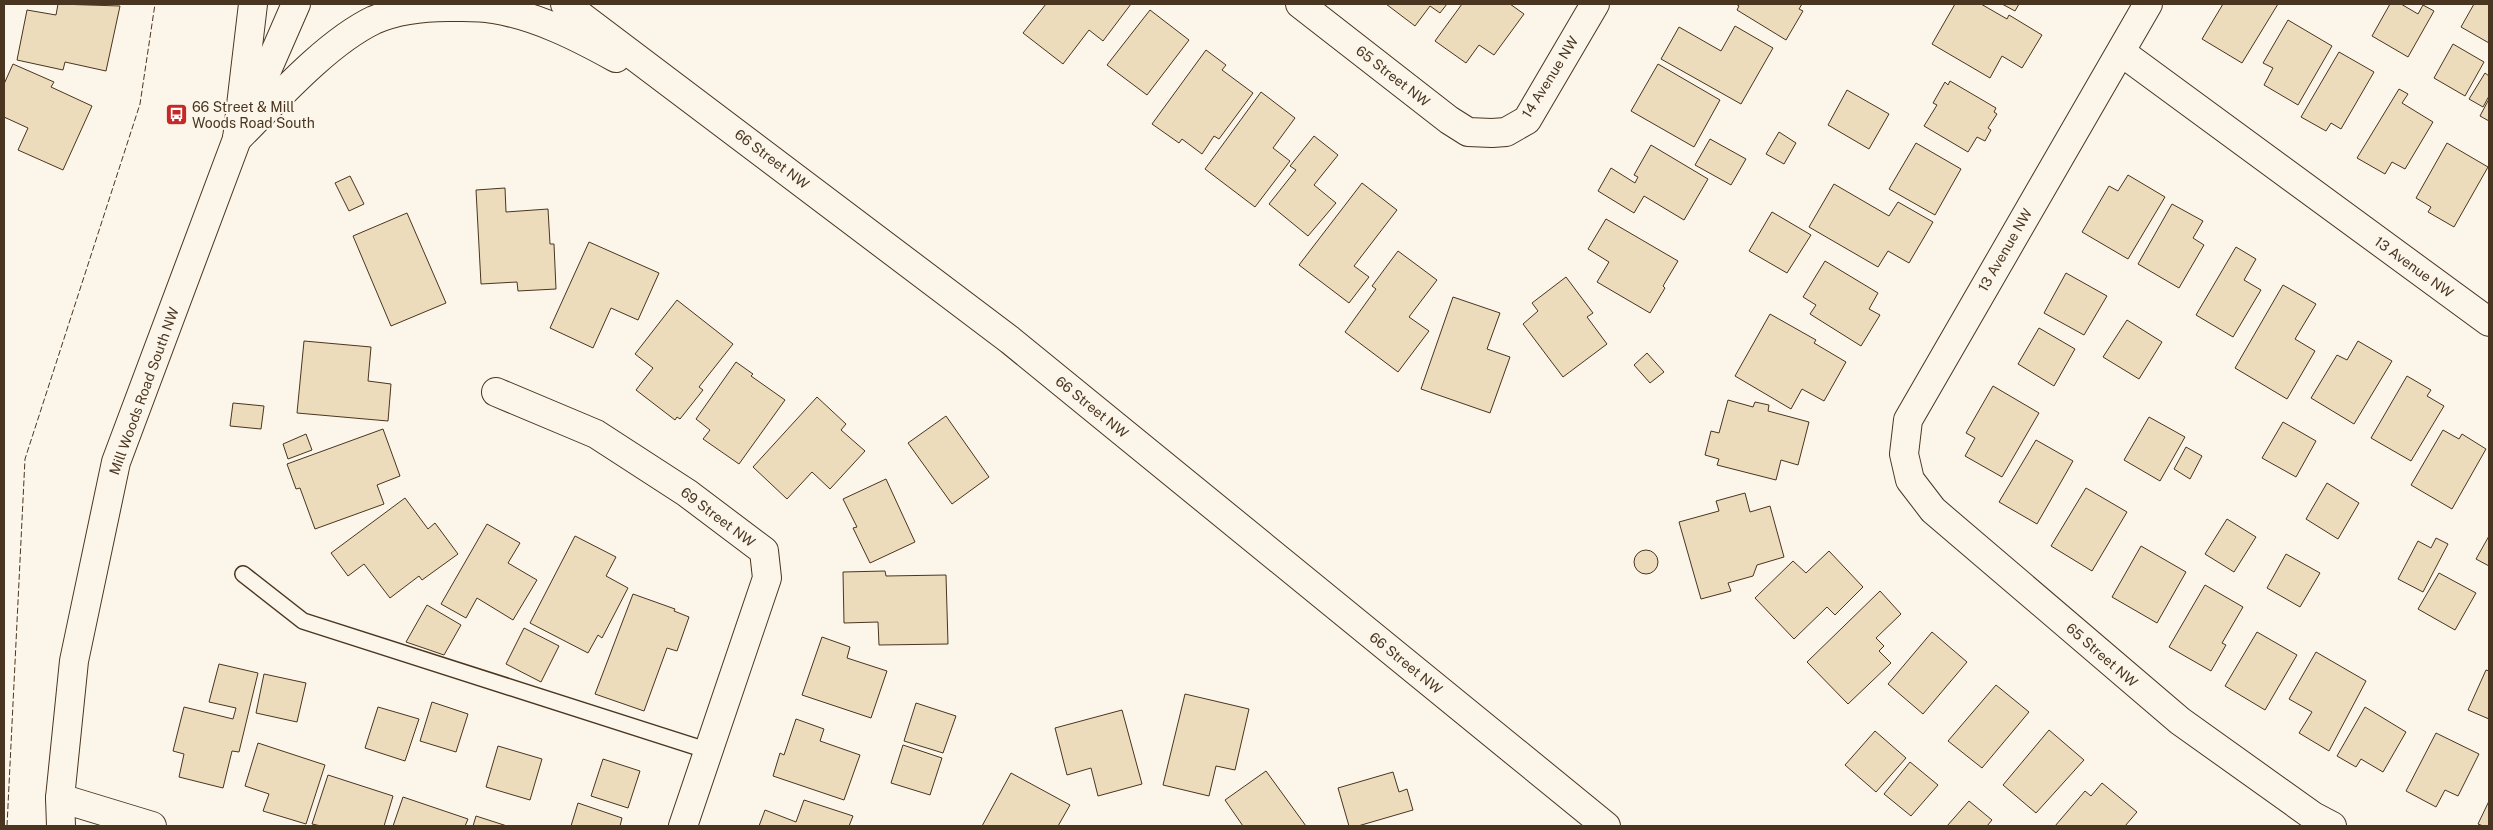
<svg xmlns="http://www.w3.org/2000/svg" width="2493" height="830" font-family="'Public Sans',sans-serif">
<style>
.building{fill:#ecdcbc;stroke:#4a3520}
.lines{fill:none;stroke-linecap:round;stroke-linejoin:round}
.service-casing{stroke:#4a3520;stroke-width:18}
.minor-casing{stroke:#4a3520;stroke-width:30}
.tertiary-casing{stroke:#4a3520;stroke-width:30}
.secondary-casing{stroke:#4a3520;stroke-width:30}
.service{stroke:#fbf6e9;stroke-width:15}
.minor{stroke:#fbf6e9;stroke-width:28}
.tertiary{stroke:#fbf6e9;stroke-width:28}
.secondary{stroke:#fbf6e9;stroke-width:28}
.fence{stroke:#4a3520;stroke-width:1;stroke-dasharray:6 2.5;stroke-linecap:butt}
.labels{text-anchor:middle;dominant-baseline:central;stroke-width:4;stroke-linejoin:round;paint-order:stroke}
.street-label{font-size:14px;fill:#4a3520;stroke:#fbf6e9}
.poi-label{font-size:14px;fill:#4a3520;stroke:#fbf6e9;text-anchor:start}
</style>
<rect width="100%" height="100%" fill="#fbf6e9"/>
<g class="building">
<path d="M58,4L120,6L106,71L65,62L63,70L17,60L27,10L56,15Z"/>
<path d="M1046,4H1131L1103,41L1089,30L1063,64L1023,33Z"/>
<path d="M1386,4H1447L1440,13L1430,6L1415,26Z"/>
<path d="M1462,4H1510L1524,14L1494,55L1479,45L1466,63L1435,41Z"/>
<path d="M1736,4H1802L1799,9L1803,11L1786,40L1737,10L1739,6Z"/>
<path d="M1955,4H1981L2007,19L2009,15L2042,35L2022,68L2002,56L1990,78L1932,44Z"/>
<path d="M2002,4H2019L2015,11Z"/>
<path d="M2223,4H2278L2242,63L2202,39Z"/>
<path d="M2390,4H2401L2418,14L2423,5L2434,11L2408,57L2372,36Z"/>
<path d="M2474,4H2489V43L2461,27Z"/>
<path d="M1150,10L1189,40L1147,95L1107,65Z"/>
<path d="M2288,20L2332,46L2298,105L2264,85L2273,68L2263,63Z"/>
<path d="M1735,26L1773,48L1741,104L1661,59L1679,27L1721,51Z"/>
<path d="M2453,44L2484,62L2465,96L2434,78Z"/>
<path d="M1206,50L1226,65L1222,70L1253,93L1219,139L1214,136L1202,154L1182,139L1179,143L1152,124Z"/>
<path d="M2339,52L2374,72L2341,129L2331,123L2326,131L2301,117Z"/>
<path d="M13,64L54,82L51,87L92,106L63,170L18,150L28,128L4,117V84Z"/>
<path d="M1658,64L1720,100L1694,147L1631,111Z"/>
<path d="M2485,73L2489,76V96L2483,107L2469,99Z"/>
<path d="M1950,81L1996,108L1994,112L1997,114L1988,128L1991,130L1985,141L1977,137L1968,152L1924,126L1937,105L1933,103L1945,82L1948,85Z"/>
<path d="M2399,89L2408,94L2402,103L2433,122L2405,169L2392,162L2385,174L2357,158Z"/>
<path d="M1847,90L1889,114L1869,149L1828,125Z"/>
<path d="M1261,92L1295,118L1273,148L1290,161L1255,207L1205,169Z"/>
<path d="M2489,99V121L2480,116Z"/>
<path d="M1779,132L1796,143L1784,164L1766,154Z"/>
<path d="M1314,136L1338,155L1314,185L1336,203L1308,236L1269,204L1296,170L1290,166Z"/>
<path d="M1710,139L1746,159L1731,185L1695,165Z"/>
<path d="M1916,143L1961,169L1935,215L1889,189Z"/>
<path d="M2447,143L2488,167L2454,227L2428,212L2431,207L2416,198Z"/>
<path d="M1651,145L1708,179L1684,220L1644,196L1634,213L1598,191L1611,168L1635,183L1638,177L1634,175Z"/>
<path d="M2128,175L2165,197L2128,259L2082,232L2109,186L2118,191Z"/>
<path d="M350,176L364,204L349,211L335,183Z"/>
<path d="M1362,183L1397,210L1354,266L1369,277L1349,303L1299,265Z"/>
<path d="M1834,184L1889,216L1898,202L1933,222L1909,263L1888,251L1878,267L1809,227Z"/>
<path d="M505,188L506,212L548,209L550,244H554L556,289L518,291L517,282L481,284L476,190Z"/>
<path d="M2172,204L2203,221L2193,238L2204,245L2179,288L2138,264Z"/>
<path d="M1772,212L1811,235L1787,273L1749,251Z"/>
<path d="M407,213L446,303L391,326L353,236Z"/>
<path d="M1606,219L1678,261L1663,286L1665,288L1650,313L1597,282L1609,262L1588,249Z"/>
<path d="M589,242L659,273L638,320L611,308L593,348L550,328Z"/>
<path d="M2236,247L2256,259L2244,280L2261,290L2233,337L2196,315Z"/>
<path d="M1398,251L1437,280L1409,317L1429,331L1398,372L1345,332L1376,289L1372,286Z"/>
<path d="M1825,261L1878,293L1869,309L1880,315L1861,346L1810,314L1816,305L1803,297Z"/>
<path d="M2066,273L2107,296L2084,335L2044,313Z"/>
<path d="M1566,277L1593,313L1587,317L1607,344L1563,377L1523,324L1538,311L1532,303Z"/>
<path d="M2283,285L2316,304L2295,339L2315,351L2287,399L2235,368Z"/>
<path d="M1453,297L1500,313L1487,349L1510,357L1490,413L1421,389Z"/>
<path d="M677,300L733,344L699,387L703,390L680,419L677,417L675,420L636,390L653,368L635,354Z"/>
<path d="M1770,314L1816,340L1814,343L1846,362L1824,401L1802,389L1791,409L1735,376Z"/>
<path d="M2127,320L2162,342L2139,379L2103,357Z"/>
<path d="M2039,328L2075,349L2054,386L2018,364Z"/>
<path d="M304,341L371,347L368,381L391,384L388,421L297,413Z"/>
<path d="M2358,341L2392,361L2354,424L2311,398L2337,355L2347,360Z"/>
<path d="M1647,353L1664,372L1650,383L1634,365Z"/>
<path d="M736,362L753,374L751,376L785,400L739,464L703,439L710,430L696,419Z"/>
<path d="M2407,376L2431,390L2427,396L2444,406L2411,461L2371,438Z"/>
<path d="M1993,386L2039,413L2002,477L1965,456L1975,438L1966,433Z"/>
<path d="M817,397L846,424L841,430L865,451L830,489L812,472L787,499L753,467Z"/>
<path d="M1728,400L1753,407L1755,402L1769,405L1768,411L1809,422L1798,465L1781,460L1776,480L1717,465L1719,459L1705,455L1711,431L1719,433Z"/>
<path d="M233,403L264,406L261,429L230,426Z"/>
<path d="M946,416L989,477L952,504L908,443Z"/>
<path d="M2149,417L2185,437L2160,481L2124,460Z"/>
<path d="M2283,422L2316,441L2296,477L2262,458Z"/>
<path d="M383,429L400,476L377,485L384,504L315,529L300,488L296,489L287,464Z"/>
<path d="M2443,430L2459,439L2462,434L2486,449L2452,509L2411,485Z"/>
<path d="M306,434L312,450L288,459L283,444Z"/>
<path d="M2036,440L2073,461L2037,524L1999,502Z"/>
<path d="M2186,447L2202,456L2190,479L2174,469Z"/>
<path d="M886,479L915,542L870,563L853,528L857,527L843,499Z"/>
<path d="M2327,483L2359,503L2338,539L2306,519Z"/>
<path d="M2086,488L2127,512L2092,571L2051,546Z"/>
<path d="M1745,493L1750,512L1770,506L1784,557L1757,565L1753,576L1728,583L1731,591L1701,599L1679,522L1719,511L1716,501Z"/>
<path d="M405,498L428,529L435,523L458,554L422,580L419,576L390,598L364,564L348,576L331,553Z"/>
<path d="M2227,519L2256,537L2234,572L2205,554Z"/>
<path d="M487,524L520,543L508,563L537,580L513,620L477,598L466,618L441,604Z"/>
<path d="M575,536L616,557L606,576L628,588L602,638L598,635L588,653L530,623Z"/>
<path d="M2489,536V566L2476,559Z"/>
<path d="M2436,538L2448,544L2423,592L2398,579L2418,541L2431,548Z"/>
<path d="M2141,546L2186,572L2157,623L2112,597Z"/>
<circle cx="1646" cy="562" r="12"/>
<path d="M1829,551L1863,587L1835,615L1827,607L1794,639L1755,598L1793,561L1806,573Z"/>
<path d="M2286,554L2320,573L2300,607L2267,588Z"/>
<path d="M885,571L886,576L946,575L948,644L879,645L878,622L844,623L843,572Z"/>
<path d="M2439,573L2476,593L2455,630L2418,609Z"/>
<path d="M2205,585L2243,607L2222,643L2226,645L2211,671L2169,647Z"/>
<path d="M1880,591L1901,614L1876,638L1884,646L1879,651L1891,663L1848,704L1807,662Z"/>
<path d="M633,594L675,609L674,611L689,617L677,651L667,648L644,711L595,694Z"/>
<path d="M427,605L461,625L444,655L406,642Z"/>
<path d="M524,628L559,646L541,682L506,664Z"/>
<path d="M1932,632L1967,662L1923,714L1888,684Z"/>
<path d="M2257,632L2297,655L2265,710L2225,686Z"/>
<path d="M822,637L850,647L847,658L887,671L871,718L802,695Z"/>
<path d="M2316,652L2366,681L2329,751L2299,733L2312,712L2289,699Z"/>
<path d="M219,664L258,673L239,752L232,751L223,788L179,777L184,754L173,751L184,707L233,719L236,708L209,702Z"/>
<path d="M2486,670L2489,671V719L2468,710Z"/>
<path d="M264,674L306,683L297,722L256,713Z"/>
<path d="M1996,685L2029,712L1982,768L1948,741Z"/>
<path d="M1185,694L1249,709L1235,770L1216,766L1209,796L1163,785Z"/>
<path d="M432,702L468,714L456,752L420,741Z"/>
<path d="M916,703L956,716L943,753L904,741Z"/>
<path d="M378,707L419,719L405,761L365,748Z"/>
<path d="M2365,707L2406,732L2383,772L2361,759L2356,767L2337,756Z"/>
<path d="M1122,710L1142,784L1098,796L1091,768L1067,775L1055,728Z"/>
<path d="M796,719L824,729L820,741L860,755L844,800L773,776L780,753L784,755Z"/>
<path d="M2049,730L2084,760L2036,813L2003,785Z"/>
<path d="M1875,731L1906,758L1876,792L1845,765Z"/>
<path d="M2436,733L2479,754L2458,796L2445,790L2436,807L2406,791Z"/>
<path d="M258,743L325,765L306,824L263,811L269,794L245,786Z"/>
<path d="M903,745L942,758L930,795L891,783Z"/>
<path d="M498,746L542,759L530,800L486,787Z"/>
<path d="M603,759L640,771L628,808L591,796Z"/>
<path d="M1910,762L1938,785L1911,816L1884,794Z"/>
<path d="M1266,771L1306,826H1243L1225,800Z"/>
<path d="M1393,772L1399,792L1407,789L1413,810L1358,826H1349L1338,788Z"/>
<path d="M1011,773L1070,805L1058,826H982Z"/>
<path d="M328,775L393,796L384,826H321L312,824Z"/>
<path d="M2102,783L2137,812L2125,826H2055L2085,791L2091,796Z"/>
<path d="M403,797L468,819L465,826H393Z"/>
<path d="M804,800L853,816L849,826H759L765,810L796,822Z"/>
<path d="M1969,801L1992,820L1987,826H1947Z"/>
<path d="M2489,801V826H2483L2478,824Z"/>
<path d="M578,803L622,818L620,826H571Z"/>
<path d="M476,816L507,826H473Z"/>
</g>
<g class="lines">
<defs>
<path id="service" d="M243,574L303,621L709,751"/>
<g id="minor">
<path d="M1300,4L1449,120L1468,132L1492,133L1506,132L1527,120L1595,4"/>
<path d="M2148,4L1908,420L1904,454L1910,480L1933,510L2180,721L2313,816L2332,826"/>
<path d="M2121,52L2489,322"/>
<path d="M496,392L596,434L687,493L764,551L767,578L683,826"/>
<path d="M60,798L152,826"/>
</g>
<path id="tertiary" d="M61,826L60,798L74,661L116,462L237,139L296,4"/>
<g id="secondary">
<path d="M565,4L1010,340L1606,826"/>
<path d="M237,139C275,101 326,43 374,20C397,10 423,7 448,7C463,7 479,6 493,9C537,16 578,37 616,58"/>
<path d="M237,139L253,4"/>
</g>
</defs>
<use href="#service" class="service-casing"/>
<use href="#minor" class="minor-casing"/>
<use href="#tertiary" class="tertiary-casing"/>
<use href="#secondary" class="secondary-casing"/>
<use href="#service" class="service"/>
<use href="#minor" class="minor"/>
<use href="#tertiary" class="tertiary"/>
<use href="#secondary" class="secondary"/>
<path class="fence" d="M7,826L25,459L140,104L155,4"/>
</g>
<defs>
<symbol id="bus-square" viewBox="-11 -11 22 22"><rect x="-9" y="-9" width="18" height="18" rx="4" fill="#c62828" stroke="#fbf6e9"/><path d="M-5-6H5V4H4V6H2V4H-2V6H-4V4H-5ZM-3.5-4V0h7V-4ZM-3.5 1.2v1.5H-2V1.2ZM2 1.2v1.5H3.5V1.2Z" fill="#fff"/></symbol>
</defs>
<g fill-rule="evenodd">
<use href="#bus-square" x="164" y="102" width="25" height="25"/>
</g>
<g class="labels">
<g class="street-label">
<text transform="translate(1393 76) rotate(38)">65 Street NW</text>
<text transform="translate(1550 77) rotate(-58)">14 Avenue NW</text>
<text transform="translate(772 159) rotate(37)">66 Street NW</text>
<text transform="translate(2005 250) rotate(-60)">13 Avenue NW</text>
<text transform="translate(2414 267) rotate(36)">13 Avenue NW</text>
<text transform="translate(144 391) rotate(-70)">Mill Woods Road South NW</text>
<text transform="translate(1092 407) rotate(39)">66 Street NW</text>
<text transform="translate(718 517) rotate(37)">69 Street NW</text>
<text transform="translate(2102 655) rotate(41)">65 Street NW</text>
<text transform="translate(1406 663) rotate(39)">66 Street NW</text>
</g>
<g class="poi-label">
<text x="192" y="107">66 Street &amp; Mill<tspan x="192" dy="16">Woods Road South</tspan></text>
</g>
</g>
<rect width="2493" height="830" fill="none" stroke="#4a3520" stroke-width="10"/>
</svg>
